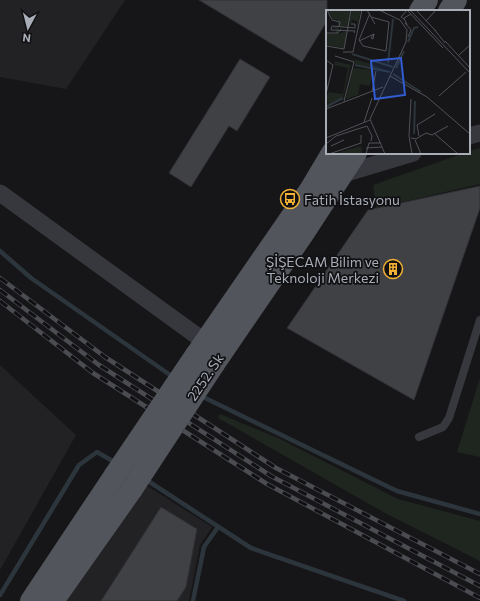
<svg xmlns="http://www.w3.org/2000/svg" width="480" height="601" font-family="Commissioner,sans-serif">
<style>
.built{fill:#222225}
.green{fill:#1e261f}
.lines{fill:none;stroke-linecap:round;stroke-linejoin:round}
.stream{stroke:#2c353c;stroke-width:4.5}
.building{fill:#404145;stroke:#303034}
.lane{stroke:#37383d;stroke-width:8}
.street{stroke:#37383d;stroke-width:17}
.primary{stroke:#53555c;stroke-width:22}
.rail-casing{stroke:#4a4c52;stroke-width:4.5}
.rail{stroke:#111113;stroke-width:3;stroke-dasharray:9;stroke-linecap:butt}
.primary-bridge{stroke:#53555c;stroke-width:22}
.labels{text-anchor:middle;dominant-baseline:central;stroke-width:3.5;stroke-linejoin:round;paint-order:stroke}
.poi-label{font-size:14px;fill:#a8adb8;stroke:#111113;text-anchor:start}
.street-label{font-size:14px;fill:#a8adb8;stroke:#111113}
.inset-river{fill:none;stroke:#2c353c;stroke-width:2}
.inset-road{fill:none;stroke:#505258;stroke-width:1}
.view{fill:#325cd3;fill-opacity:0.15;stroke:#325cd3;stroke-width:2}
.inset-edge{fill:none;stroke:#a8adb8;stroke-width:2}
</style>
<rect width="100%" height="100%" fill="#161618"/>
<g class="built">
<path d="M0,0H125L66,89L0,77Z"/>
<path d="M0,365L76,435L0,570Z"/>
<path d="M138,480L212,527L200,545L189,601H61Z"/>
</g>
<g class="green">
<path d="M480,148V184L376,208L373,185L464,153H469V151Z"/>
<path d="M480,378V457L457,452Z"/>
<path d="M220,414L278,438L398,499L480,521V561L385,513L218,418Z"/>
</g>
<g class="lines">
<g class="stream">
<path d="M0,251L31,278L173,377"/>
<path d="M201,396L397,491L480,514"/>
<path d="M145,479L251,548L404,601"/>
<path d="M0,595L79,465L97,452L116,463"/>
<path d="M193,601L204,547L218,527"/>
</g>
</g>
<g class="building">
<path d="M199,0H327V21L302,62Z"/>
<path d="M240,59L270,77L237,131L229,126L191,187L169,173Z"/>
<path d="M480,186V208L414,400L287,328L368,210Z"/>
<path d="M161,507L197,529L186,587L177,601H101Z"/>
</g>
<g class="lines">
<path class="lane" d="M419,437L443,427L449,418L480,320"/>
<g class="street">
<path d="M469,136L480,133"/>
<path d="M343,174L413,153"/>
<path d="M0,193L215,349"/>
</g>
<g class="primary">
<path d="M420,11L427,0"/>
<path d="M449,11L456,0"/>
<path d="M196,355L310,190L332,153"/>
<path d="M214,364L303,234L356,153"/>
<path d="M31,601L115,475"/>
<path d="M53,601L132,489"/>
</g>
<defs>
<g id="rail">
<path d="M0,278L105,357L276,468L480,574"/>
<path d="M0,290L99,365L271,476L480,586"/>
<path d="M0,301L93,373L267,484L480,598"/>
</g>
</defs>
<use href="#rail" class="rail-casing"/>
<use href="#rail" class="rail"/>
<g class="primary-bridge">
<path d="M115,475L196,355"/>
<path d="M132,489L214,364"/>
</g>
</g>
<defs>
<symbol id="bus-ring" viewBox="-11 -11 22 22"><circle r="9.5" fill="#111113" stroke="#f2b134" stroke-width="1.5"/><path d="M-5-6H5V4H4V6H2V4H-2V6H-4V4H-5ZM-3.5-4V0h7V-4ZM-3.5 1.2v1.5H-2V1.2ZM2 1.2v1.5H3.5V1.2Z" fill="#f2b134"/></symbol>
<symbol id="building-ring" viewBox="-11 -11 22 22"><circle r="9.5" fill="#111113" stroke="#f2b134" stroke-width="1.5"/><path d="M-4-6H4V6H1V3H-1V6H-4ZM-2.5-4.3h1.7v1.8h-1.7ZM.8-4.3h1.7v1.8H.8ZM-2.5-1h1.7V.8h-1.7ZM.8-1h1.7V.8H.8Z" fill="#f2b134"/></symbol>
</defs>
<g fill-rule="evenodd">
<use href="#bus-ring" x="279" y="188" width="22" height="22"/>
<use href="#building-ring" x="382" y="258" width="22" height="22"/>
</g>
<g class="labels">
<g class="poi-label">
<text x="304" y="199">Fatih İstasyonu</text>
<text x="379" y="261" text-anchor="end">ŞİŞECAM Bilim ve<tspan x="379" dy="16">Teknoloji Merkezi</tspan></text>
</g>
<g class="street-label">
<text transform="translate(205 377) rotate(-56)">2252. Sk</text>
</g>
</g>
<g transform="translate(326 10)">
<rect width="144" height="144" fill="#161618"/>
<path d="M2,0H25L22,16H14L13,13L12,24L21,21L18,38L0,35V23L10,24V19L6,17H11L12,10L7,9ZM26,0H35L31,17V11L26,10L23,17ZM16,46L45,54L62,61L29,54L28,50ZM9,51L25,55L17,88L0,96L3,92L0,90L2,82L17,84L22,58L8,55ZM27,58L47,60L44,76L34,74L32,85L20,89ZM35,136L36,144H9L17,141Z" fill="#1e261f"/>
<path class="inset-river" d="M82,32L88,18L92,17M26,44L67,57M62,53L67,9M29,55L64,62M70,58L78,41M67,64L95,82M0,97L17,88M88,124L89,91"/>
<path class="inset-road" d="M1,0L6,10L14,12L13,17M41,0L49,14M53,0L74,10L81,20L80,32L44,109L59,144M81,0L117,38M84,0L144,63M90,0L110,21M44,3L33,30L37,36L60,41L63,12L45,7M78,9L75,7L81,0M100,11L110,0M79,13L85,20L82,27M25,14H29V18L6,16L5,20L29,21L28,23M81,15L78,8L85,4M108,19L119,33M0,23H12L15,19M48,24L47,29L45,28ZM33,31L48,24M119,31L144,58M0,36L18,39L25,0M17,42H27L36,0M133,45L144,35M9,46L28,52L18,91M0,50L7,55L0,84M64,66L101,87L144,124M46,82L50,61M113,86L140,62M85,89L83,126L86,144M0,99L57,77M38,112L46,88M109,124L132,144M93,126L91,115L109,104M0,128L44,110M85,128L90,129L100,123L106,125L122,116M89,130L95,144M0,134L10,126L41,116L46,126L45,131M5,136L18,130M40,138L56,137M3,144L35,133V125M40,144L43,133H55"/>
<path class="view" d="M75,48L79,85L49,89L45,51Z"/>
<rect width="144" height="144" class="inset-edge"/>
</g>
<g transform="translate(28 28) rotate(187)" stroke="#111113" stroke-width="3" paint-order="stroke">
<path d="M0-3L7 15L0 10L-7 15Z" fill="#a8adb8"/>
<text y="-6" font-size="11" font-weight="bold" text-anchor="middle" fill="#a8adb8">N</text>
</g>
</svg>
